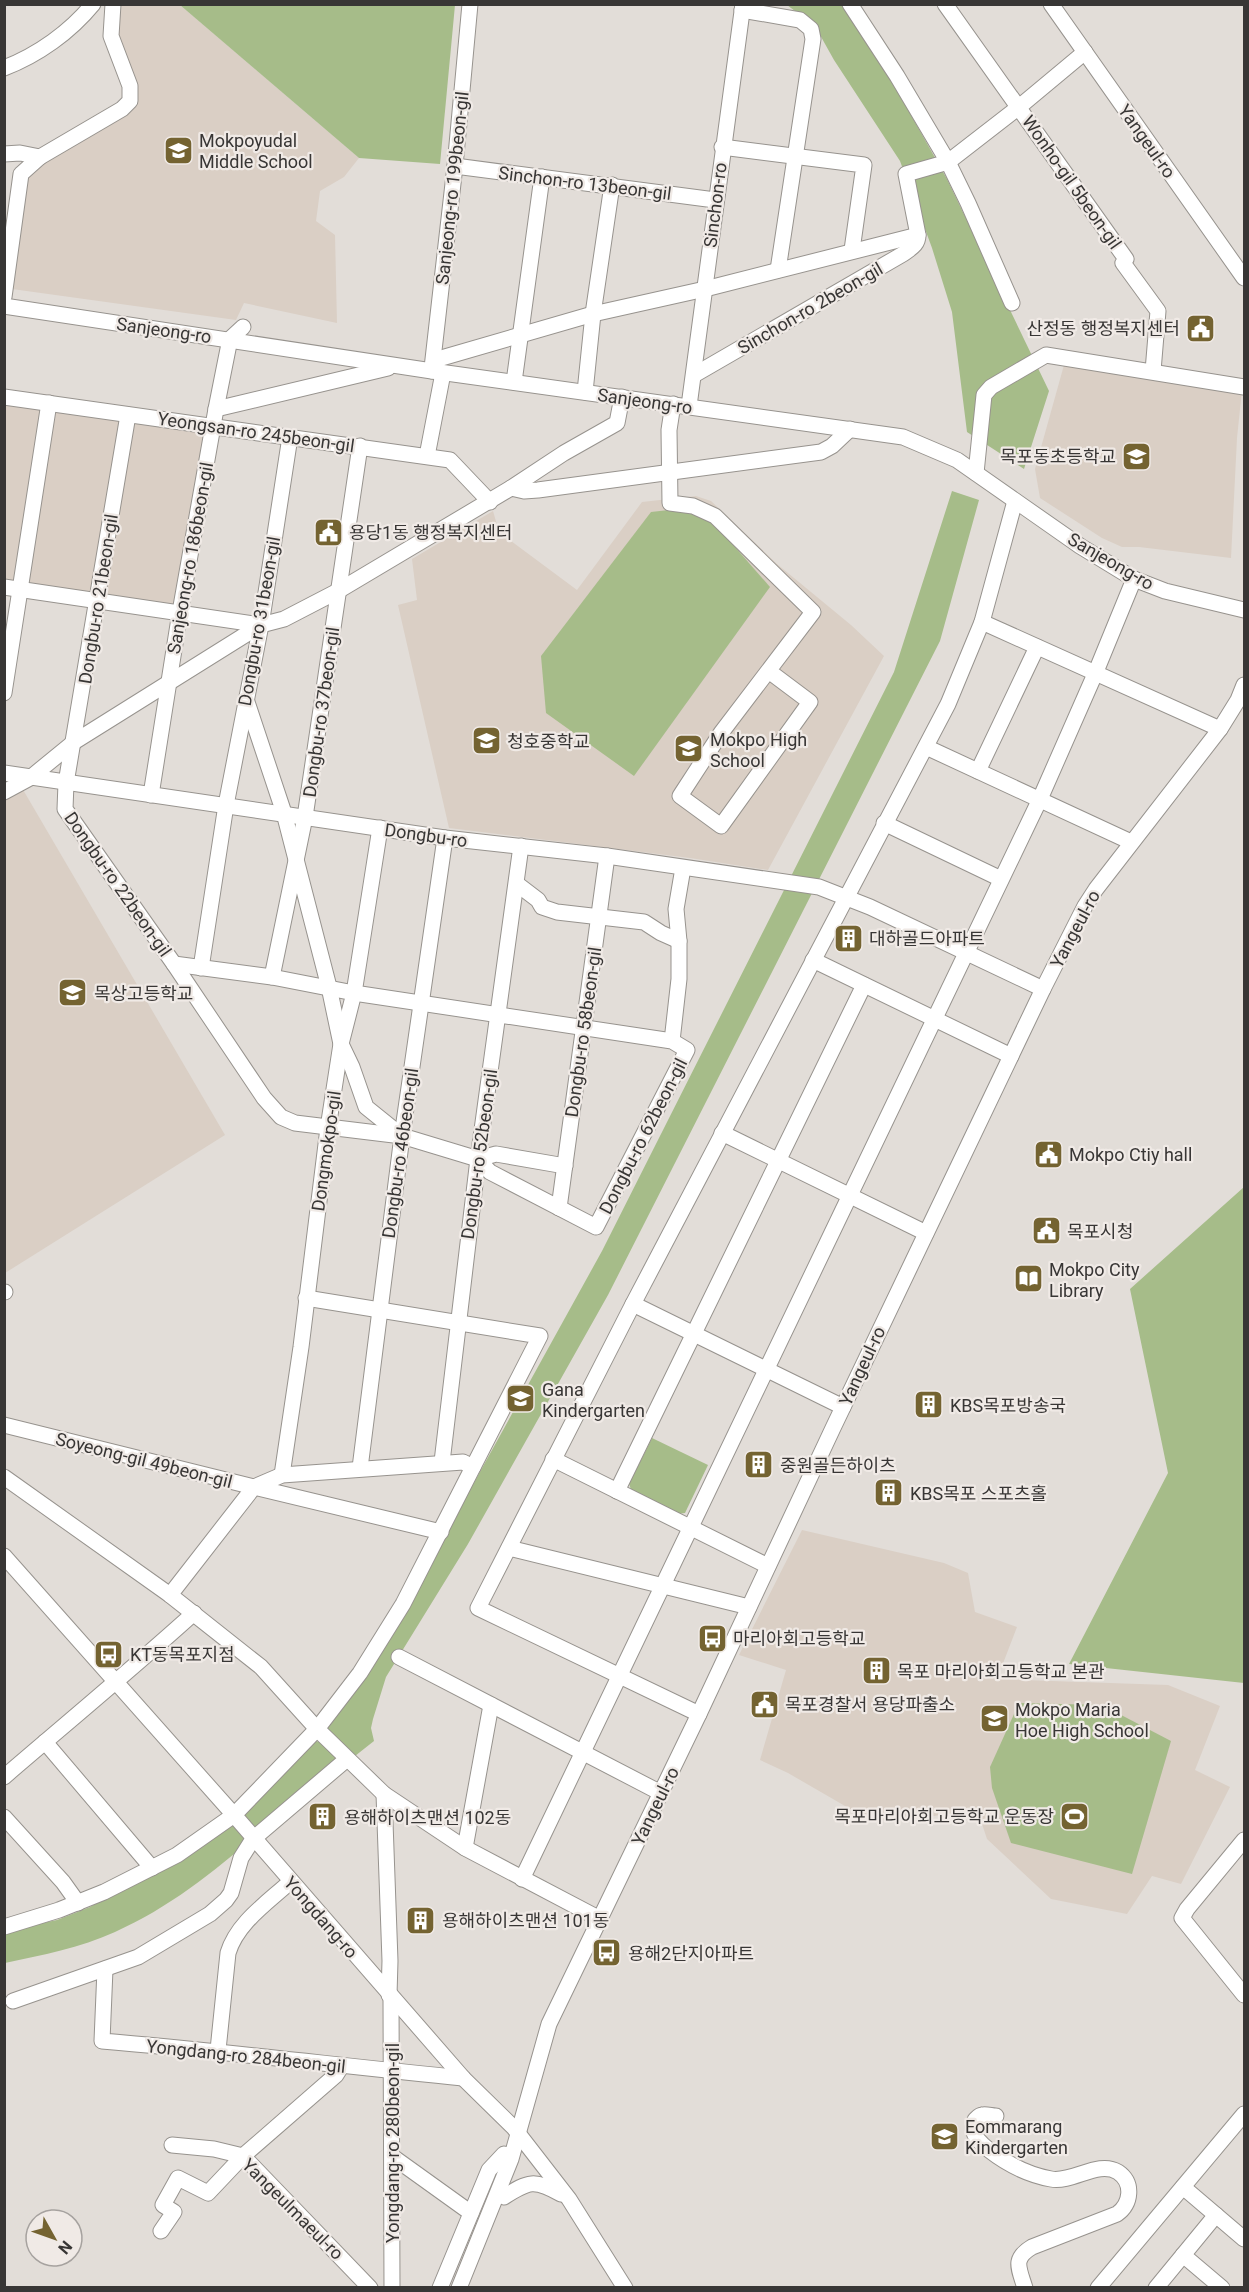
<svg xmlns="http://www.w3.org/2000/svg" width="1249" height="2292" font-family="Roboto,'Noto Sans KR',sans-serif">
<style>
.built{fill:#dacfc5}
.green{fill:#a6bc89}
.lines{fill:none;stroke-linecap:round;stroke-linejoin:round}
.minor-casing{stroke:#97938e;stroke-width:17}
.minor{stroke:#fff;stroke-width:15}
.labels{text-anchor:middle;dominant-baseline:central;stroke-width:4.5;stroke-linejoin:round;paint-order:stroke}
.poi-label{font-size:18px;fill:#383635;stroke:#f0eae6;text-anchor:start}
.street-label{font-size:18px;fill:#383635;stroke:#f0eae6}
</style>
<rect width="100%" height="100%" fill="#e2ddd8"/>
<g class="built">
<path d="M119,5H180L359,158L344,177L320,191L316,221L335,235L337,323L244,303L236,320L12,289L26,174L128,113L113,29Z"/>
<path d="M1064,365L1242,390L1237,438L1231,558L1139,547H1122L1102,538L1040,498L1035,469Z"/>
<path d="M5,397L213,427L180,612L5,587Z"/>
<path d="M696,496L711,501L777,564L851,625L884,656L768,870L690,858L449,828L398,605L417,600L412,559L493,511L499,532L577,590L642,502Z"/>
<path d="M22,788L225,1135L5,1273L4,798Z"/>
<path d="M802,1530L944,1563L968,1573L975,1612L1017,1627L997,1679L1168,1685L1220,1706L1195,1770L1230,1787L1181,1884L1152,1876L1127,1914L1051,1899L987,1839L977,1809L928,1817L871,1821L788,1773L760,1760L786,1670L739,1655Z"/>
</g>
<g class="green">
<path d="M180,5H455L440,164L359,158Z"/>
<path d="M787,5H843L889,76L947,179L1049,391L1024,469L967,432L952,312L932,248L900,161L834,60L815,26Z"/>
<path d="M952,491L979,500L940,641L608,1295L468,1544L386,1677L373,1719L371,1728L374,1741L355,1756L348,1753L325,1726L403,1611L602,1251L894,672Z"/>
<path d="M678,509L708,516L770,587L634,776L546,713L541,656L651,512Z"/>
<path d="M1244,1187V1683L1069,1664L1168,1473L1130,1289Z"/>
<path d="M652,1438L708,1465L685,1513L677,1514L632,1492L629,1484Z"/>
<path d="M1019,1703L1102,1705L1171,1741L1132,1874L1011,1843L992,1788L990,1767Z"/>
<path d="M315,1741L322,1742L338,1759C268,1823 202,1893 115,1932C80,1948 42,1955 5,1963L4,1931L57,1920L90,1907L203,1844Z"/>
</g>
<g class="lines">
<defs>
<g id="minor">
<path d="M850,4L897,76L948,162L968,203L1012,303"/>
<path d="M945,4L1126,259L1123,263L1158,311L1153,371"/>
<path d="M1051,4L1244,278"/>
<path d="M742,10L800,20L811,29L813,39L778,270"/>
<path d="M4,68C38,55 70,32 93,4"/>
<path d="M722,147L864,165L852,250"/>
<path d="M4,154L20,153L40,157"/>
<path d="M455,166L715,200"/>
<path d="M4,297L21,174L40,157L122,109L130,101V86L111,36L113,4"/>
<path d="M4,306L432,371L903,437L957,460L1080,546L1134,579L1165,591L1244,610"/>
<path d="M432,368L455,166L470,4"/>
<path d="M432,371L438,359L593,314L705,289L918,235"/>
<path d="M694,375L903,254C911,248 918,245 918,235L906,174L948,162L1019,107L1085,52"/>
<path d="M514,382L542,177"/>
<path d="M585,392L593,314L612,185"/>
<path d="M4,397L450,460L490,502"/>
<path d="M673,404L669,430L670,503L693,506L715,516L813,612L721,733L680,796L721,826L810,702L770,672"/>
<path d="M689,406L743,4"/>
<path d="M216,409L388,368"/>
<path d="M128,415L66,783L65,809L174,964L264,1098L281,1117L295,1123L402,1136L478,1159L496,1154L565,1166"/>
<path d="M427,456L443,373"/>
<path d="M976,473L984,395L991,387L1046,355L1244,387"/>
<path d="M511,488L564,453L617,423L622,397"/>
<path d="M4,587L261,625"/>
<path d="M982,622L1220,729"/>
<path d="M4,693L49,403"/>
<path d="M246,699L284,813L329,987L341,1044L352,1067L366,1107L402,1136"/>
<path d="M926,747L1131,842"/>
<path d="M978,771L1037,647"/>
<path d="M4,773L445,838L607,856L819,887L870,907L1043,989"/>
<path d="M4,792L30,778L74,742L261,625L284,619L338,591L511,488L524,491L538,490L821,452L832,446L850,429"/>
<path d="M151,795L180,612L216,409L230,339L243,327"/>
<path d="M884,823L1001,879"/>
<path d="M517,884L538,900L542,907L557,912L644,922L661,933L679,941"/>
<path d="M813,960L1011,1056"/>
<path d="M174,964L272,977L354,993L672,1041L687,1050L596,1227L490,1172L478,1159"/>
<path d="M201,968L226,805L261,625L290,437"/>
<path d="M272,977L305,817L360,446"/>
<path d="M672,1041L679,979V941L676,909L683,868"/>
<path d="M722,1133L926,1233"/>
<path d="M559,1208L607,856"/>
<path d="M4,1292H5"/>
<path d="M633,1304L843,1407"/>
<path d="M4,1425L254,1487L282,1475L463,1462L473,1467"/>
<path d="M553,1459L768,1566"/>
<path d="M442,1462L478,1159L521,846"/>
<path d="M360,1468L402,1136L445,838"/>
<path d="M282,1475L301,1347L328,1128L341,1044L354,993L380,828"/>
<path d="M4,1477L170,1595L261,1667L317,1729L384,1794L465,1848L600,1919"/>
<path d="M617,1491L864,985"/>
<path d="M509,1548L749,1607"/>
<path d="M4,1556L234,1815L463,2078L514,2128L569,2199L625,2288"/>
<path d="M170,1595L254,1487L441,1532"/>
<path d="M399,1657L661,1793"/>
<path d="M699,1714L478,1608L633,1304L948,704L982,622L1015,501"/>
<path d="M45,1742L152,1868"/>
<path d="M4,1777C68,1722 132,1669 194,1613"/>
<path d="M384,1794L390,1961L389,1995"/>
<path d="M4,1817L63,1882L78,1903"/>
<path d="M1244,1840L1187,1909L1182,1918L1244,1995"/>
<path d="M465,1848L491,1705"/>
<path d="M522,1879L1040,799L1095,674L1134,579"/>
<path d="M4,1927L59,1910L104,1892L177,1855L234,1815L317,1729L360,1673L403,1604L540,1336L306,1298"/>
<path d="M105,1969L102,2041C222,2051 342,2066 463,2078"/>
<path d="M391,1998L392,2288"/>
<path d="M13,2001L138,1957L210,1914L226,1900L231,1893L241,1858L253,1839L347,1759"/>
<path d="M218,2050L228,1953C237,1923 267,1903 290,1882"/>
<path d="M996,2116C992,2116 986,2114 982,2115C979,2115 977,2118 975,2120C968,2132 981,2144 989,2150C1007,2164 1029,2175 1051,2179C1073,2183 1098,2160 1118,2172C1134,2183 1131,2204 1117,2214L1032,2247C1012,2259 1019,2268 1025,2288"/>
<path d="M172,2145L214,2149L243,2156L370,2288"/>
<path d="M393,2157L471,2213"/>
<path d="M1183,2187L1244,2239"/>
<path d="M504,2197C529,2181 534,2179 561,2194"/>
<path d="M161,2231L174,2212L163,2205L178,2178L208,2193L243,2156L336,2075L341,2067"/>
<path d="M1183,2255L1222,2288"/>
<path d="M440,2288L489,2170L504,2154"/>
<path d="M459,2288L511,2159L549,2024L699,1714L833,1428L1043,989L1085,906L1096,889L1220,729L1238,700L1244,685"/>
<path d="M1098,2288L1244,2114"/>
<path d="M1156,2288L1216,2215"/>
</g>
</defs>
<use href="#minor" class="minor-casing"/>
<use href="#minor" class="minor"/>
</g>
<defs>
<symbol id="school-square" viewBox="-11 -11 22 22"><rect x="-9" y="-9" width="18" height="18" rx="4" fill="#746331" stroke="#f0eae6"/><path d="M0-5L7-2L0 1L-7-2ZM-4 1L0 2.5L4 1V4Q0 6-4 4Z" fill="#fff"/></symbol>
<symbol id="civic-square" viewBox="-11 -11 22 22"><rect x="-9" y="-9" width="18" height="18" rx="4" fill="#746331" stroke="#f0eae6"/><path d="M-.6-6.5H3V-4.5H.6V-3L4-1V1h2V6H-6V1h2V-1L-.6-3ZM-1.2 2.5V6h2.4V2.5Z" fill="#fff"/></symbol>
<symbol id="building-square" viewBox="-11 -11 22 22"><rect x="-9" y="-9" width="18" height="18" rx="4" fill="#746331" stroke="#f0eae6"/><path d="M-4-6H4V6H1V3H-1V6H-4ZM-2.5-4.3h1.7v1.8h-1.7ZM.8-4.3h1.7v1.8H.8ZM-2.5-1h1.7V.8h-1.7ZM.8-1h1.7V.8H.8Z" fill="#fff"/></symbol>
<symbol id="library-square" viewBox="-11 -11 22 22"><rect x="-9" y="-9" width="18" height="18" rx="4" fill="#746331" stroke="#f0eae6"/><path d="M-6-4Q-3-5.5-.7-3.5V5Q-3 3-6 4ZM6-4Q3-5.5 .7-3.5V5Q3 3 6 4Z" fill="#fff"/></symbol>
<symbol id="bus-square" viewBox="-11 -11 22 22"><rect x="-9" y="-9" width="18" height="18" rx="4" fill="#746331" stroke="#f0eae6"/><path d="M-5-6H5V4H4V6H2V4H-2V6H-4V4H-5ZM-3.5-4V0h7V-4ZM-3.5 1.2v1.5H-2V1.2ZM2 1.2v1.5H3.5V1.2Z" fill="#fff"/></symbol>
<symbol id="stadium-square" viewBox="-11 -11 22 22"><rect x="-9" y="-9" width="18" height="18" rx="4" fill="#746331" stroke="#f0eae6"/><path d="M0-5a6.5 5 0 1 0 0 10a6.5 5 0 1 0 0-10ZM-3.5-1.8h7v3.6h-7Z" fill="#fff"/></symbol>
</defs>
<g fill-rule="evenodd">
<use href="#school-square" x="162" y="134" width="33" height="33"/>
<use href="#civic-square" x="1184" y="312" width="33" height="33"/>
<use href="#school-square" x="1120" y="440" width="33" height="33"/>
<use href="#civic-square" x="312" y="516" width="33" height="33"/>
<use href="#school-square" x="470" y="724" width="33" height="33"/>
<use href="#school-square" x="672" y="732" width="33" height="33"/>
<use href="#building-square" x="832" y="922" width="33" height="33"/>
<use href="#school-square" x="56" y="976" width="33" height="33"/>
<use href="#civic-square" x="1032" y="1138" width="33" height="33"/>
<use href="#civic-square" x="1030" y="1214" width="33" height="33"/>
<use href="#library-square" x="1012" y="1262" width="33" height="33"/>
<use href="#school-square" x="504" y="1382" width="33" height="33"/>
<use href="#building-square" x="912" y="1388" width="33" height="33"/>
<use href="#building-square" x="742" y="1448" width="33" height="33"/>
<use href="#building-square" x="872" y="1476" width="33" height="33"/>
<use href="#bus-square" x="696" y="1622" width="33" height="33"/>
<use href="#bus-square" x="92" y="1638" width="33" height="33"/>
<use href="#building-square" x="860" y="1654" width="33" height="33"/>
<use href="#civic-square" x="748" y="1688" width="33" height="33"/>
<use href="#school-square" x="978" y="1702" width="33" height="33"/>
<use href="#stadium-square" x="1058" y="1800" width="33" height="33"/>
<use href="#building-square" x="306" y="1800" width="33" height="33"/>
<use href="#building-square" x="404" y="1904" width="33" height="33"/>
<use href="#bus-square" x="590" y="1936" width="33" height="33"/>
<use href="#school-square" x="928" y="2120" width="33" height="33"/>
</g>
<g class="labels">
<g class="poi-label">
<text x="199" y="140">Mokpoyudal<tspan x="199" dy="21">Middle School</tspan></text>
<text x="1180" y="328" text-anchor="end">산정동 행정복지센터</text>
<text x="1116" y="456" text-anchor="end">목포동초등학교</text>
<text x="349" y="532">용당1동 행정복지센터</text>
<text x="710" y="739">Mokpo High<tspan x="710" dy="21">School</tspan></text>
<text x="507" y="741">청호중학교</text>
<text x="869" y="938">대하골드아파트</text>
<text x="94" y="993">목상고등학교</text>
<text x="1069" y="1154">Mokpo Ctiy hall</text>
<text x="1067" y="1231">목포시청</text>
<text x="1049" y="1269">Mokpo City<tspan x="1049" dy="21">Library</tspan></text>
<text x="542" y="1389">Gana<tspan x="542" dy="21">Kindergarten</tspan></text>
<text x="950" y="1405">KBS목포방송국</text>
<text x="780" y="1465">중원골든하이츠</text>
<text x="910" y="1493">KBS목포 스포츠홀</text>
<text x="733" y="1638">마리아회고등학교</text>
<text x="130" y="1654">KT동목포지점</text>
<text x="897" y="1671">목포 마리아회고등학교 본관</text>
<text x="785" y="1704">목포경찰서 용당파출소</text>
<text x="1015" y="1709">Mokpo Maria<tspan x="1015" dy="21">Hoe High School</tspan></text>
<text x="1054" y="1816" text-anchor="end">목포마리아회고등학교 운동장</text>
<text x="344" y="1817">용해하이츠맨션 102동</text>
<text x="442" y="1920">용해하이츠맨션 101동</text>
<text x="628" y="1953">용해2단지아파트</text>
<text x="965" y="2126">Eommarang<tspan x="965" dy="21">Kindergarten</tspan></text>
</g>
<g class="street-label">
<text transform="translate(1147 141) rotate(55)">Yangeul-ro</text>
<text transform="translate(1072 182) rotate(55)">Wonho-gil 5beon-gil</text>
<text transform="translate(585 183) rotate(7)">Sinchon-ro 13beon-gil</text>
<text transform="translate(452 188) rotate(-84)">Sanjeong-ro 199beon-gil</text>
<text transform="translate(715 205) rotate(-83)">Sinchon-ro</text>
<text transform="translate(810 308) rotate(-30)">Sinchon-ro 2beon-gil</text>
<text transform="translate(164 330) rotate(8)">Sanjeong-ro</text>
<text transform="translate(645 401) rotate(8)">Sanjeong-ro</text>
<text transform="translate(256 432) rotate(8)">Yeongsan-ro 245beon-gil</text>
<text transform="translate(190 558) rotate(-80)">Sanjeong-ro 186beon-gil</text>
<text transform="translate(1111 561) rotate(30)">Sanjeong-ro</text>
<text transform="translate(98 599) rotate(-81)">Dongbu-ro 21beon-gil</text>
<text transform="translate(259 621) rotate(-80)">Dongbu-ro 31beon-gil</text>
<text transform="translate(321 712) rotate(-82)">Dongbu-ro 37beon-gil</text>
<text transform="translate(426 835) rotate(8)">Dongbu-ro</text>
<text transform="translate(118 884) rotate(55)">Dongbu-ro 22beon-gil</text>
<text transform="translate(1075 929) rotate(-62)">Yangeul-ro</text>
<text transform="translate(583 1032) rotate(-82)">Dongbu-ro 58beon-gil</text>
<text transform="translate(643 1136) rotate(-63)">Dongbu-ro 62beon-gil</text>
<text transform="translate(326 1151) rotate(-82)">Dongmokpo-gil</text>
<text transform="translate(400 1153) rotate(-82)">Dongbu-ro 46beon-gil</text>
<text transform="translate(479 1154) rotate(-82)">Dongbu-ro 52beon-gil</text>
<text transform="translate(862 1366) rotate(-65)">Yangeul-ro</text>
<text transform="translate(144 1460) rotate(14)">Soyeong-gil 49beon-gil</text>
<text transform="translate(655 1806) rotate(-64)">Yangeul-ro</text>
<text transform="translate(321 1917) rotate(49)">Yongdang-ro</text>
<text transform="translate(246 2056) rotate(6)">Yongdang-ro 284beon-gil</text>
<text transform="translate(392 2143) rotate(-90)">Yongdang-ro 280beon-gil</text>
<text transform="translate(293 2209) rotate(45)">Yangeulmaeul-ro</text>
</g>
</g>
<rect width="1249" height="2292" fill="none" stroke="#383635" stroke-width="12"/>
<g transform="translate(54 2238) rotate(130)"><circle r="28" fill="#f0eae6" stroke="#a6a29f" stroke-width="1.5"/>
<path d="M0-4.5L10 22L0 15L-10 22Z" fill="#746331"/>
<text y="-9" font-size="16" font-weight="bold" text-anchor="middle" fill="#383635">N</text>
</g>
</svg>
